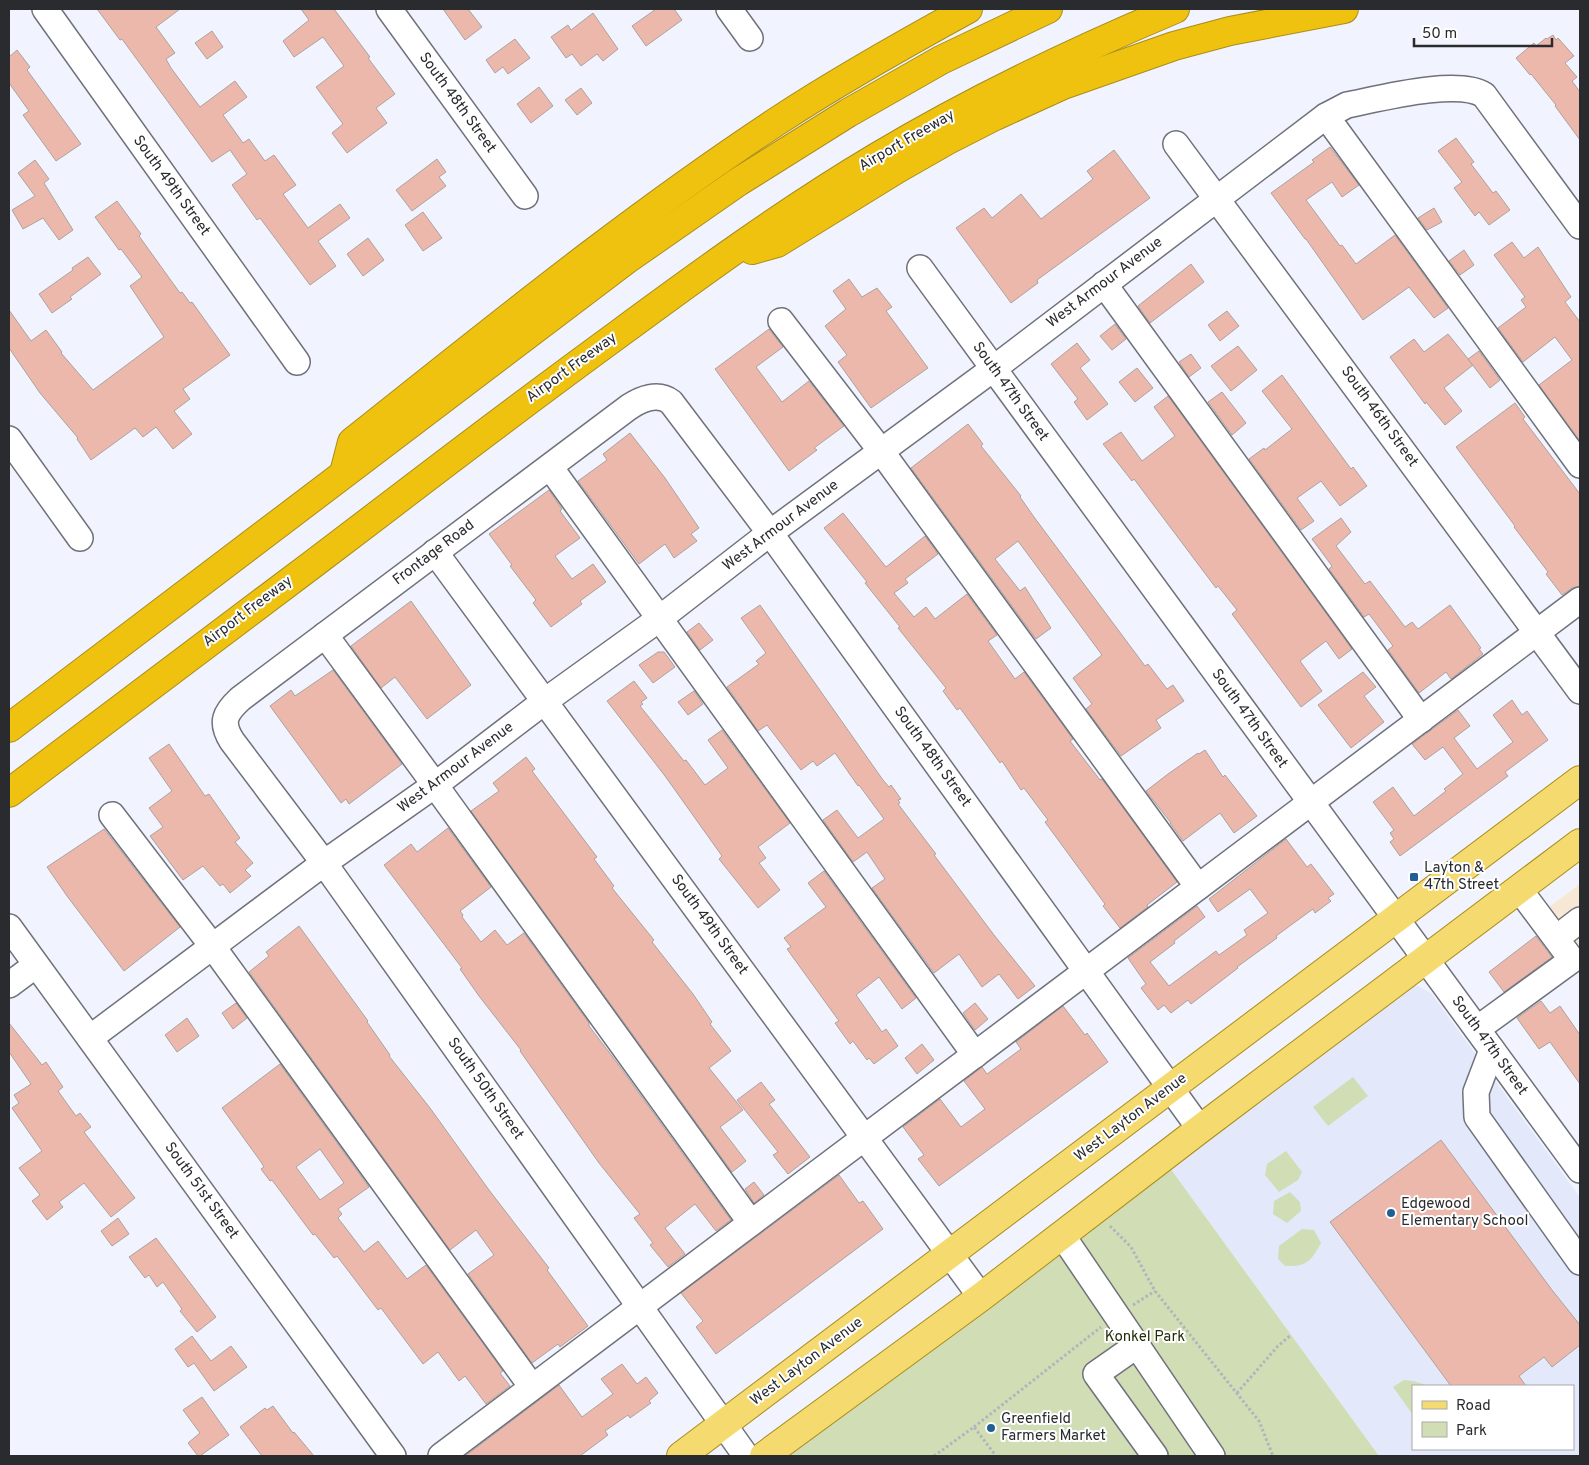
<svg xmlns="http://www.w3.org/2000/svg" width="1589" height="1465" font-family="Overpass,sans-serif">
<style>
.commercial{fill:#f6e8d5}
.built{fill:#e3e9fa;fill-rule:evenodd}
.green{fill:#d0ddb5}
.building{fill:#ecb8ab;stroke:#ada29f;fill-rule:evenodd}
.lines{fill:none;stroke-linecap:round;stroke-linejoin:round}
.minor-casing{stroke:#6f727b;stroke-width:28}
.major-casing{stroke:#aa8d1a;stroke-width:30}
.highway-casing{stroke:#aa8d1a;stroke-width:30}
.path{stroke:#b2b4bc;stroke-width:3;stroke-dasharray:2.5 2.5;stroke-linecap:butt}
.minor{stroke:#fff;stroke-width:25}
.major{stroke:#f5da6f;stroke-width:28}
.highway{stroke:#efc20f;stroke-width:28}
.poi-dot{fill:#215f95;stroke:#fff;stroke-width:2}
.labels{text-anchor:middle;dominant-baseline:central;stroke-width:4;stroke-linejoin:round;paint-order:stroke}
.street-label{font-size:15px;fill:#2a2b2f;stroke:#fff}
.poi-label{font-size:15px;fill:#2a2b2f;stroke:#fff;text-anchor:start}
.park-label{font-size:15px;fill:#242d09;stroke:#fff}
</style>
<rect width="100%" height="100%" fill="#f1f4fe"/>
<path class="commercial" d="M1580,884V958L1545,910Z"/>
<path class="built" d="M1416,985L1431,993L1580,1197V1456H1379L1170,1168L1406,986ZM1413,1386H1573V1449H1413Z"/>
<g class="green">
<path d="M1353,1077L1368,1096L1328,1126L1313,1107Z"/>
<path d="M1286,1151L1302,1172L1298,1180L1279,1192L1265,1175L1267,1164Z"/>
<path d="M1170,1168L1379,1456H787Z"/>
<path d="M1290,1192L1300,1202L1301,1211L1287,1223L1273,1214L1274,1201Z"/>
<path d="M1302,1229L1314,1230L1321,1243C1311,1261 1307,1267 1285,1266L1278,1259L1279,1246Z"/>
<path d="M1404,1380L1413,1381L1429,1386H1413V1415L1393,1387Z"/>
</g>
<g class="building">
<path d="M97,9H180L156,27L175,53L166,59L171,68L200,107L235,81L247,97L223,115L243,143L249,139L265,161L274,155L296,185L283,194L308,228L340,204L350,218L318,241L336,266L310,285L260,218L257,220L232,185L247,174L230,150L212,162L122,39L120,40Z"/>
<path d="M301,9H334L370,57L368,58L395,94L376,108L387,123L347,153L332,133L343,124L316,87L344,66L323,37L294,57L283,41L309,20Z"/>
<path d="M443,9H468L482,27L465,40Z"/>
<path d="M656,9H674L682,20L646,46L632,26Z"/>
<path d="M593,13L618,49L603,61L597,54L581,66L572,54L566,58L551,37L568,25L571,30Z"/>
<path d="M212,31L223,47L207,59L195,43Z"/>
<path d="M1553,35L1556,40L1558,38L1574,56L1565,63L1577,77L1572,81L1580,92V140L1555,106L1556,105L1531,74L1530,75L1516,58L1534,43L1536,46L1546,38L1547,39Z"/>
<path d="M515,39L530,58L508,74L503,67L495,73L486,60Z"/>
<path d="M17,50L30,67L27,70L81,144L56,161L23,115L29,111L9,83V57Z"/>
<path d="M539,87L553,106L531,123L517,104Z"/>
<path d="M581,88L592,103L577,115L565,100Z"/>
<path d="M1456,138L1474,162L1471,164L1493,193L1496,191L1510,210L1489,225L1479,212L1475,216L1454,188L1462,182L1438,151Z"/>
<path d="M1330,147L1359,185L1342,197L1332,182L1306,200L1340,246L1342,245L1356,264L1395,235L1448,308L1434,318L1409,287L1363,320L1306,239H1305L1271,193L1314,162L1312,160Z"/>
<path d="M1114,150L1150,198L1037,280L1038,283L1011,303L956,228L984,208L992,218L1021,194L1041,219L1093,179L1087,171Z"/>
<path d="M437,159L446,172L439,177L446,186L412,211L396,190Z"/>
<path d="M35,160L49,179L44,183L73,230L59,240L43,218L23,229L12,210L35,196L18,173Z"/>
<path d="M117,201L141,234L139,236L180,293L182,292L190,303L192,302L230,355L183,389L190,399L174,411L192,434L173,449L156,427L143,437L135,428L91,460L77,439L78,438L40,393L9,348V310L31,341L46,330L62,352L61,353L93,390L164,337L130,286L142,277L121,249L119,250L95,217Z"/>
<path d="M1434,208L1442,222L1427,230L1418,218Z"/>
<path d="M423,212L442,238L423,251L405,225Z"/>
<path d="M368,238L384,260L363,276L347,254Z"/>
<path d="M1512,242L1524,258L1538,247L1571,297L1565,302L1580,322V441L1539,385L1572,360L1555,337L1523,362L1498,328L1526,307L1521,300L1525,297L1494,255Z"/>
<path d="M1464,250L1474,265L1460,275L1449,261Z"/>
<path d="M88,257L101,274L70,297L72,299L52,313L39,294L73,270L72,268Z"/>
<path d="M1191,264L1204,282L1150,323L1138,306Z"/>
<path d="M849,279L862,297L877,288L892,307L886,311L928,368L871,408L838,362L847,355L825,326L846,309L833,291Z"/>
<path d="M1227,311L1239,326L1220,341L1208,325Z"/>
<path d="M1115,324L1126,339L1112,350L1100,336Z"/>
<path d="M769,329L783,347L756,367L782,402L809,381L844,426L814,448L817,450L789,471L715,369Z"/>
<path d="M1448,334L1473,365L1444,388L1462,411L1445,425L1426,402L1425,404L1390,357L1414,339L1424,352Z"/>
<path d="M1077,343L1090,360L1080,368L1108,404L1087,420L1074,402L1078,399L1051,364Z"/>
<path d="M1238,346L1257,370L1231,391L1211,366Z"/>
<path d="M1479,351L1500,380L1490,388L1468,359Z"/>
<path d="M1191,354L1201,368L1189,377L1179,362Z"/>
<path d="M1137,368L1153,388L1135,402L1119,382Z"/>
<path d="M1282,375L1351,469L1353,467L1367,486L1340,506L1321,481L1297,498L1314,521L1301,530L1249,459L1264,448L1265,450L1292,429L1262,391Z"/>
<path d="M1222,392L1246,423L1232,435L1208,402Z"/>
<path d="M1168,396L1352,649L1339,659L1326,641L1300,661L1322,691L1301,707L1232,614L1237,610L1218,586L1216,588L1134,479L1132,481L1103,444L1121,432L1142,461L1175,436L1154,407Z"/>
<path d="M1515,403L1525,417L1523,419L1580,494V586L1572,588L1562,595L1546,574L1548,572L1514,527L1515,526L1456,447Z"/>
<path d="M968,424L983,444L981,446L1021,496L1020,497L1034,517L1145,666L1148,664L1167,689L1173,685L1184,701L1156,720L1161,728L1121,756L1086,709L1092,704L1073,678L1102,655L1018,541L995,559L1020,591L1025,587L1051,628L1036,639L911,468Z"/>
<path d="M630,433L665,478L699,528L691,534L697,541L674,558L665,544L639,564L578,481L607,460L603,454Z"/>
<path d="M549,490L562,509L560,511L580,538L555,556L572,579L593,564L606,582L580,601L582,604L551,627L533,603L536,600L510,566L512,565L489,534Z"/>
<path d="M843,513L886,567L925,536L938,554L905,579L908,583L894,593L914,617L926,607L935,619L967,594L997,635L988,641L1015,679L1024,672L1073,739L1070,741L1100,780L1102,779L1177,882L1147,905L1148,907L1120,928L1103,906L1105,904L1045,822L1048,820L1024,788L1021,790L1002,761L1000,763L960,708L957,710L943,691L946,688L898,628L900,627L865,583L867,582L824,528Z"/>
<path d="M1341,518L1351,532L1336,546L1365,584L1370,581L1405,627L1412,622L1418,629L1450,605L1481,648L1479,649L1483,654L1451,679L1446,672L1419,693L1388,650L1393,646L1369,614L1364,617L1329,569L1332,566L1312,539Z"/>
<path d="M411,601L471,685L427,719L395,677L381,688L351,646Z"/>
<path d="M760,605L883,780L889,787L891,785L901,799L898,800L900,803L898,804L936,854L934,855L994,935L1035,986L1018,999L999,974L982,987L959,954L934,973L872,888L885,879L867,852L853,862L823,820L837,810L858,838L884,819L859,785L858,786L835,753L817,766L813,761L801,770L767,725L758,731L727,687L759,664L756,661L766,653L741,618Z"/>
<path d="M699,623L713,640L700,650L687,632Z"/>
<path d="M658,652H664L675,667L653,683L639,665Z"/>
<path d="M333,670L402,764L349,804L346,799L341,803L270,706L291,690L295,696Z"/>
<path d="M1363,672L1376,687L1364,696L1384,722L1351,748L1318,705Z"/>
<path d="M634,681L647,698L641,702L643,704L640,706L684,761L686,760L705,785L728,768L708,740L722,730L790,823L758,847L766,858L759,863L780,890L758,908L719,859L722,856L665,776L607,701Z"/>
<path d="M694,691L703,704L688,715L678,702Z"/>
<path d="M1512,700L1522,715L1527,711L1548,740L1505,772L1508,776L1400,856L1390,842L1394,839L1390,833L1394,830L1373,802L1393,787L1414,816L1446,791L1444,789L1463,774L1443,747L1425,760L1412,744L1458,710L1470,726L1454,738L1477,769L1513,742L1493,715Z"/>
<path d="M169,744L205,796L209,794L223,814L240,838L235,842L253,863L245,870L251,876L230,893L223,884L220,886L203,866L183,880L150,836L163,827L149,808L172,791L149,758Z"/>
<path d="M1205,750L1223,777L1225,775L1257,816L1234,833L1220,813L1183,841L1170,823H1171L1146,791L1168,774L1198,753L1199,754Z"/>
<path d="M526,757L535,769L532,771L597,857L594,859L614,886L612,888L654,940L652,942L693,994L712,1022L710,1024L731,1051L709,1068L743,1110L720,1127L746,1161L732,1172L471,811L499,791L493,783Z"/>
<path d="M448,828L491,887L460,911L463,915L462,917L481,942L495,930L507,945L524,933L589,1023V1026L615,1060L731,1220L716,1231L695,1204L665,1228L685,1254L668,1267L650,1245L653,1243L634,1218L640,1214L599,1163L520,1051L521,1050L479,996L460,969L462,968L384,865L411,844L417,852Z"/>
<path d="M104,829L180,927L124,971L67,896L47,867Z"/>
<path d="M1286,839L1307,867L1311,864L1334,894L1328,898L1331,901L1315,913L1313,909L1276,936L1277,938L1237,967L1238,968L1191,1004L1188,1000L1171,1013L1164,1005L1158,1010L1141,988L1146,984L1128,958L1197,906L1205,917L1174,941L1175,943L1150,962L1169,986L1216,951L1219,955L1247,935L1244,930L1268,913L1250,889L1218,912L1209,899Z"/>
<path d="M824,871L916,998L902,1009L879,977L856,995L882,1032L886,1029L898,1046L874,1064L869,1058L867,1060L853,1041L850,1044L835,1023L839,1021L787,949L791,947L784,938L826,907L808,883Z"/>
<path d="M299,926L368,1021L367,1022L390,1055L389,1056L430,1108L489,1190L549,1268L547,1270L588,1326L560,1347L558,1344L532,1363L468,1274L494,1255L476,1230L450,1250L249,972L269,956L266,952Z"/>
<path d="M1536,936L1552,957L1504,992L1489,972Z"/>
<path d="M1541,1001L1550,1013L1560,1006L1580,1035V1084L1550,1042L1539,1049L1517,1018Z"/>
<path d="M236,1003L247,1018L233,1029L222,1013Z"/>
<path d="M975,1003L988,1019L975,1030L963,1013Z"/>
<path d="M1063,1006L1085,1035L1087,1033L1108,1062L939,1186L918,1159L924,1155L903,1127L940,1099L961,1127L985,1109L964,1081L982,1067L987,1074L1021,1049L1016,1042Z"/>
<path d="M187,1018L199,1036L177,1052L165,1035Z"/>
<path d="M9,1023L42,1065L46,1062L63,1087L58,1091L76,1116L80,1113L91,1127L84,1132L135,1198L111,1217L84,1183L59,1202L63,1207L47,1220L32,1201L40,1195L19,1168L42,1151L12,1108L19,1103L14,1095L31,1084L9,1052Z"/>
<path d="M922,1044L934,1060L917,1074L905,1058Z"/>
<path d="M280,1064L369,1187L338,1209L342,1214L338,1218L364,1252L378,1241L407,1279L426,1265L503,1371L500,1373L510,1386L486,1404L465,1376L459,1381L438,1352L423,1364L381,1308L378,1310L337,1256L334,1258L315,1234L313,1235L272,1180L270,1181L261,1169L264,1167L261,1162L222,1108ZM320,1149L344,1183L320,1200L296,1167Z"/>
<path d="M761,1082L775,1100L769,1104L810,1157L788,1174L773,1155L778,1152L737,1100Z"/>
<path d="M1441,1140L1552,1290L1580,1325V1345L1552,1367L1544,1357L1519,1376L1526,1386H1451L1330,1222Z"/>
<path d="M839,1175L859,1203L863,1201L883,1229L716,1354L696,1327L703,1321L681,1293Z"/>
<path d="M754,1182L764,1195L754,1203L745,1189Z"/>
<path d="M118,1218L129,1234L112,1246L101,1231Z"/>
<path d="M156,1238L216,1317L197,1332L180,1311L182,1309L163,1282L157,1287L149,1275L145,1278L129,1257Z"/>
<path d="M192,1336L211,1361L231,1346L247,1367L214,1391L194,1363L188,1367L175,1349Z"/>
<path d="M622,1364L637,1384L646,1377L658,1393L649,1401L651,1403L630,1418L628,1415L605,1431L608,1435L580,1456H465L559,1385L582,1417L613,1394L601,1379Z"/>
<path d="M202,1397L229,1435L200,1456H198L188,1443L200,1433L183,1410Z"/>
<path d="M273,1406L293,1433L294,1432L314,1456H262L240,1427L265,1408L267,1410Z"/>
</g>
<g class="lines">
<defs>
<g id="minor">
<path d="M45,9L297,362"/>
<path d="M389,9L525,196"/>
<path d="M729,9L750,38"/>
<path d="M1326,116L1580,465"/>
<path d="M1176,144L1580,691"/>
<path d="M920,268L1580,1170"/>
<path d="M1104,284L1421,720"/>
<path d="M781,321L881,451L1198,887"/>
<path d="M9,439L80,538"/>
<path d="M550,467L975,1055"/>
<path d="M435,552L981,1297"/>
<path d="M325,635L435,785L751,1223"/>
<path d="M112,815L213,947L532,1387"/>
<path d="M9,927L393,1456"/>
<path d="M1567,930L1580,920"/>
<path d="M9,985L36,965"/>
<path d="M1477,1029L1572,960L1519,889"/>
<path d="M90,1038L324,863L435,785L545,701L659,619L770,533L993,369L1326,116L1347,105C1378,99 1458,78 1484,95L1580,226"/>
<path d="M1492,1050L1476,1092L1477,1117L1580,1262"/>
<path d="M1062,1235L1212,1456"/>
<path d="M1136,1346L1096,1374L1155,1456"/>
<path d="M441,1456L1580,600"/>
<path d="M746,1456L324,863L232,741C220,722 225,713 240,699L629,407C641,399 658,392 671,402L770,533L1200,1129"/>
</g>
<g id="major">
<path d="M681,1456L1580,780"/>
<path d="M764,1456L981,1297L1200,1129L1580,843"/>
</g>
<g id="highway">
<path d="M752,250L777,243L897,169L946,141L995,116L1063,85L1174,46L1230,31L1344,9"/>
<path d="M344,473L352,442C492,331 630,218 779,120C840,80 904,44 968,9"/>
<path d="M9,728L626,260L738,182L848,113L941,60L1048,9"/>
<path d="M9,793C135,698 262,603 388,507C465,448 542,390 620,333C704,271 788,210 877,157C972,100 1073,52 1175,9"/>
</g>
</defs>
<use href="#minor" class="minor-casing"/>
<use href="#major" class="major-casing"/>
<use href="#highway" class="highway-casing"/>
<g class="path">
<path d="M1110,1226L1131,1247L1155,1291L1259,1421L1273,1456"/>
<path d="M1133,1305L1155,1291"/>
<path d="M1237,1393L1278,1346L1291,1335"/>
<path d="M974,1427L1101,1327"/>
<path d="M934,1456L974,1427L996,1456"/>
</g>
<use href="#minor" class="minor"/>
<use href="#major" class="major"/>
<use href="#highway" class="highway"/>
</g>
<g class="poi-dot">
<rect x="1409" y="872" width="10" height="10" rx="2.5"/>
<circle cx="1391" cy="1213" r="5"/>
<circle cx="991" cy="1428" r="5"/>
</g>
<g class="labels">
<g class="street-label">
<text transform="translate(457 103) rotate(54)">South 48th Street</text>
<text transform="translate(907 141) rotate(-30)">Airport Freeway</text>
<text transform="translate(171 186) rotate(54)">South 49th Street</text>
<text transform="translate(1105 283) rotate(-37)">West Armour Avenue</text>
<text transform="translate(572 368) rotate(-36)">Airport Freeway</text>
<text transform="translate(1010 392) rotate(54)">South 47th Street</text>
<text transform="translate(1379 417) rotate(54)">South 46th Street</text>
<text transform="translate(781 526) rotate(-37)">West Armour Avenue</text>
<text transform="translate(434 553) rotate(-37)">Frontage Road</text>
<text transform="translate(248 612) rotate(-37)">Airport Freeway</text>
<text transform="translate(1249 719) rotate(54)">South 47th Street</text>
<text transform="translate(932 757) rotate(54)">South 48th Street</text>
<text transform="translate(456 768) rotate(-37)">West Armour Avenue</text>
<text transform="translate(709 925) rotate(54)">South 49th Street</text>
<text transform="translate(1489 1046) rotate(54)">South 47th Street</text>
<text transform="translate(485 1089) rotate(55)">South 50th Street</text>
<text transform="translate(1131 1118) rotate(-37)">West Layton Avenue</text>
<text transform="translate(201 1191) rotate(54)">South 51st Street</text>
<text transform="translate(807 1362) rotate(-37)">West Layton Avenue</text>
</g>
<g class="poi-label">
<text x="1424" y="868">Layton &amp;<tspan x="1424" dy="17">47th Street</tspan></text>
<text x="1401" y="1204">Edgewood<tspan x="1401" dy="17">Elementary School</tspan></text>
<text x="1001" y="1419">Greenfield<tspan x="1001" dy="17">Farmers Market</tspan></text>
</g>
<g class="park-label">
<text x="1145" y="1337">Konkel Park</text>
</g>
</g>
<rect width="1589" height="1465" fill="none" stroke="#2a2b2f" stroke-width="20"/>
<rect x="1412" y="1385" width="162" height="65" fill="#ffffff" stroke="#aaaaac"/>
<rect x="1422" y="1401" width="25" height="8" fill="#f5da6f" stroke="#aaaaac"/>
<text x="1456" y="1410" font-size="15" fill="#2a2b2f">Road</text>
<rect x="1422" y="1422" width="25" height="15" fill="#d0ddb5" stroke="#aaaaac"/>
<text x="1456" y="1435" font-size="15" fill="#2a2b2f">Park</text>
<path d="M1414 38v8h138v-8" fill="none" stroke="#2a2b2f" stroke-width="2.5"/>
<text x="1422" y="38" font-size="15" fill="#2a2b2f" stroke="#ffffff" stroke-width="4" paint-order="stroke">50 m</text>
</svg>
